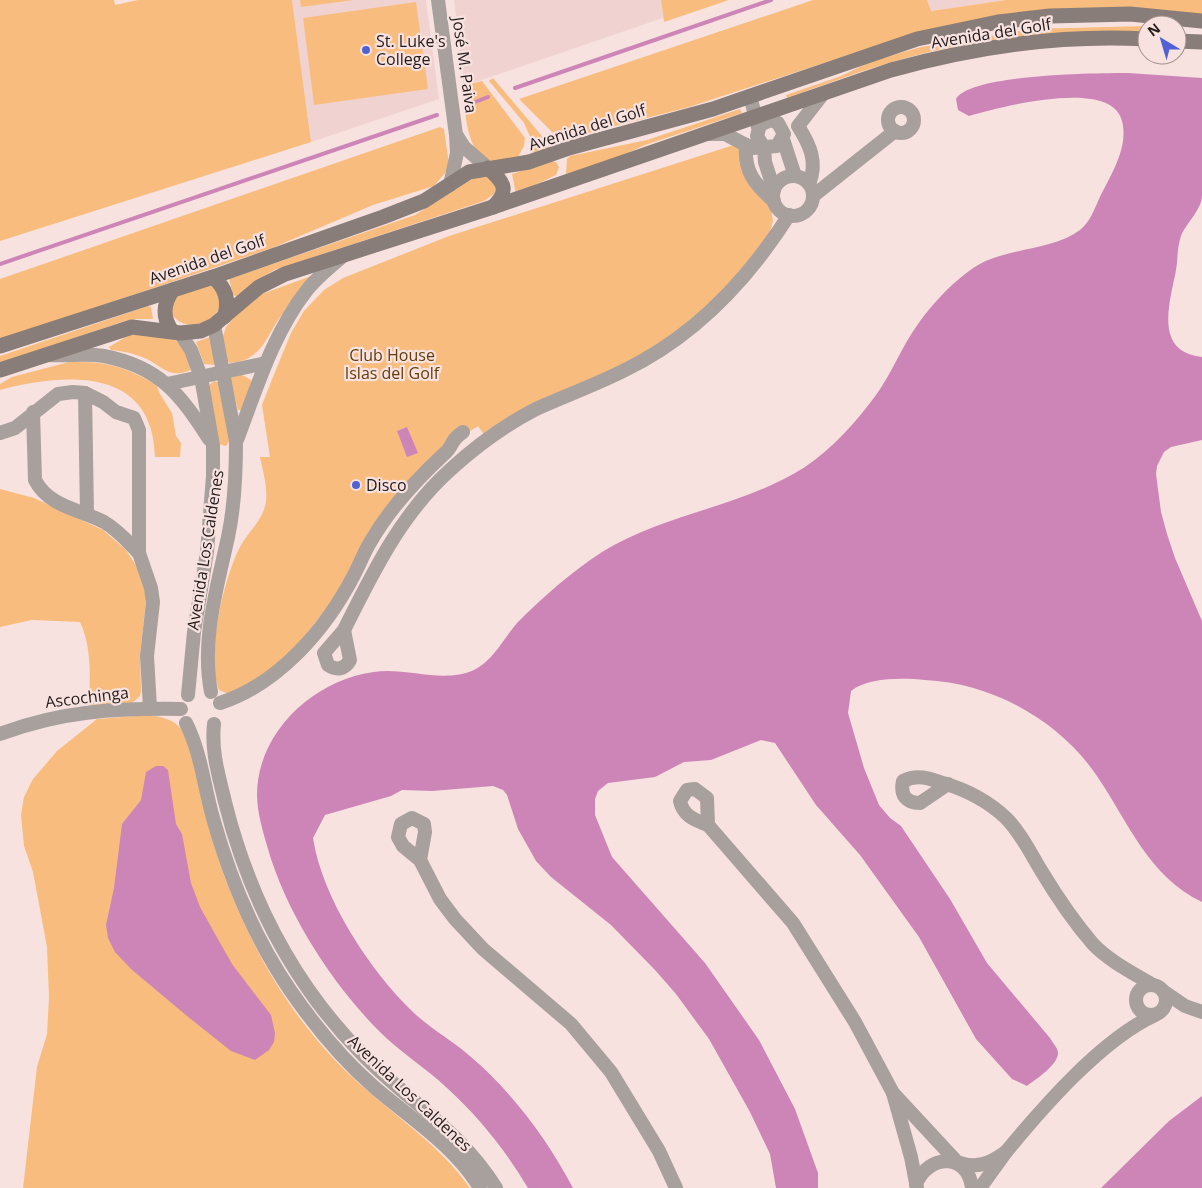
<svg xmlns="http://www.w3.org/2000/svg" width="1202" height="1188" font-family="'Open Sans',sans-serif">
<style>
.built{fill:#f0d3d1}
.green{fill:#f8bd7e}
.water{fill:#cd85b7}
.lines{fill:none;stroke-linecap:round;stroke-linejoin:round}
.stream{stroke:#cd85b7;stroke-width:4}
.street{stroke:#a8a09c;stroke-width:14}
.secondary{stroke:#887d78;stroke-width:15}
.poi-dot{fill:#5061d6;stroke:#f7e2e0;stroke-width:2}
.labels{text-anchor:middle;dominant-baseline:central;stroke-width:4.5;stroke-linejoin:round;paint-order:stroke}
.street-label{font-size:16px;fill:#221b1a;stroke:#f7e2e0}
.poi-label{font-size:16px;fill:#221b1a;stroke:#f7e2e0;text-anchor:start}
.park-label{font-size:16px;fill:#643c07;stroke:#f7e2e0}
</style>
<rect width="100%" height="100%" fill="#f7e2e0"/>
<g class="built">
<path d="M292,0H426L439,99L311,142Z"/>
<path d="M454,0H661L663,18L470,84L463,76Z"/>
<path d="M927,0H1006L930,11Z"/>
</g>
<g class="green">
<path d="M0,0H114L115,5L138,0H292L311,142L0,241Z"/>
<path d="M300,0H354L301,7Z"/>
<path d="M661,0H729L664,22Z"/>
<path d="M813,0H927L931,11L1006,0H1202V15L1175,13L913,34L689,107L573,137H557L519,99Z"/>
<path d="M416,2L428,89L314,105L303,18Z"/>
<path d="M1147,26V33C1093,36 1038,36 984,42C916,50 851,75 787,98L786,95L841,76L872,61L921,47L1031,29Z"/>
<path d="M463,76L470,84L482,81L525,138L524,146L518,157C512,159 505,162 499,162C462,162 465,101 463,76Z"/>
<path d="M493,78L541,135L548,148L531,153L533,143L524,123L489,81Z"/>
<path d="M740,109L742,113L645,145L603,164L566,174L567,159L570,156L647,140Z"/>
<path d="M440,127L444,129L449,164L445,173L434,186L373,205L272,248L0,340V279Z"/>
<path d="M737,144L771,209L773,221L769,235L720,295L660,345L485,436L478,426L444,448L337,595L283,663L231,695L219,690C205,657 224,576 241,545C249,531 261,522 265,506C269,491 263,472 260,457H270L262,405L273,377L291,333L304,311L324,290L343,278L449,236Z"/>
<path d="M551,161L556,162L559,167L556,175L516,194L512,174Z"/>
<path d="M480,174L492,178L496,189L494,194L484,201L274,270L249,286L238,297L233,295L229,279L415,215Z"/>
<path d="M311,276C302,289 292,300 283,313C266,335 263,361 230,363L225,360L221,342L226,327L234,317L262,294Z"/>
<path d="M204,286H212L223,299C209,346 150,319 179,296C186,291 196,289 204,286Z"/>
<path d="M148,306L151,307L153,319H136L125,321L0,363V356Z"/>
<path d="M144,334C176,338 182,336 191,370C170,379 164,368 147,359C136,354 124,351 111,350L109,347L129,335Z"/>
<path d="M210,337L215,364L214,365L204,364L196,342Z"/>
<path d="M69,362C108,361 122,366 156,384L160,394L172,413L176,436L181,443L180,457H155C153,366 65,373 0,390V384L12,377Z"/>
<path d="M239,373L251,380L252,384L242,410H238L230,379L231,375Z"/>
<path d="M214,381L220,383L230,440L226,446L218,444L208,386Z"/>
<path d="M0,489L34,498L103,530L126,550L139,570L144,583L146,599L140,656L141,691L140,696L132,703L89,705C90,676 92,648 80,622L32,620L0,627Z"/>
<path d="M149,715C162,717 174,719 182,730C194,746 205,812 211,835C220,867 232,898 246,927C271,982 308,1036 352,1077C393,1115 438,1143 470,1188H23L37,1067L47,1034L49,998L47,947L33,872L24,846L21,815L24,797L33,779L57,751L97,719Z"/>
</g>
<g class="water">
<path d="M1128,73L1202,78C1202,117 1202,157 1202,196C1201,211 1186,223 1181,236C1177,247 1178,259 1176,270C1170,302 1153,352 1202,357V440L1171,447L1164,452L1157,466L1156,474L1161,512L1167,534L1175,558L1202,621V902C1149,877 1128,822 1097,776C1059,720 992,683 925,680C903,678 869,677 851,691L848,713L864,768L879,805L890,818L901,826L950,899L987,963L1050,1038C1052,1042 1058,1048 1058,1053C1058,1065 1036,1079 1027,1086L1012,1079L976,1039L919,937L860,855L816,805L775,743L761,740L711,760L684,762L655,777L608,783L598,791L595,799V815L612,857L705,963L759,1040L795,1109L818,1173V1188H776L770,1154L750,1112L709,1039L676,994L655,970L611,925L551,877L536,861L518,829L507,795L503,790L493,786L432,791L402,790L391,796L325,815L313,838C322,898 370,971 414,1013C431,1029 453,1041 471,1057C513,1093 547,1139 573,1188H528C506,1151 479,1117 447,1088C425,1067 398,1051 377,1029C331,982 286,912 268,849C263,832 257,812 257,795C257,732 314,680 374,672C406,667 443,684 474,670C494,660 503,639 517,623C543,597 571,572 602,552C665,513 743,507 805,467C832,449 857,421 876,395C892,373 902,346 918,324C932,304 949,286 969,271C1001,246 1049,253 1080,230C1090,222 1094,210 1099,199C1110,176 1129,148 1122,121C1112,77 1000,107 969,116L958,110L956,99C970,74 1098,73 1128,73Z"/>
<path d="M407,427L418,453L407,457L397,431Z"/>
<path d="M156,766H163L168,770L176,824L182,834L191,883L200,907L232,964L271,1015L275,1033L274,1042L269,1050L255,1060L231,1051L187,1016L131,969L115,952L108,938L106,925L114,888L122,824L141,800L146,772Z"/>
<path d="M1202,1096V1188H1101L1169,1121Z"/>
</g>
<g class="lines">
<g class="stream">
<path d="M515,88L771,0"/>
<path d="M470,104L488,97"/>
<path d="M0,264L437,115"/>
</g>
<g class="street">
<path d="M438,0L456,135L457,153L450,185"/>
<path d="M750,96L758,127"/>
<circle cx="901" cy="120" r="13"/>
<path d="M708,134H725L746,145C744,171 754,184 774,201"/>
<path d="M457,136L464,147L488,168"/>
<path d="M783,139L795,176"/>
<path d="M746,145L753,148L777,146L784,134L778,123L771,120L760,125L757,136L763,146"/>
<path d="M764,146L765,162L774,190"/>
<circle cx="793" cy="196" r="20"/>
<path d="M809,184C818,162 810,145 798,126L823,94"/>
<path d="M813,196L895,131"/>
<path d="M180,333L191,350L201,377L213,446V476L207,552L194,632L188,695"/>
<path d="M50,355C67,356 87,353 104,356C160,367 180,394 209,439"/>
<path d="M167,384L266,363"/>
<path d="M85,393L87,514"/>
<path d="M33,412L35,480C49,507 79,509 104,522C118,530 128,542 139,553"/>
<path d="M0,433L15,428L58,394L73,392L85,393L103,402L116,412L134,418L139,430V553L151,588L153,602L147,656L150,708"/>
<path d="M237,440C256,390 273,333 307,290C317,277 330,267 343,256"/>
<path d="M344,630C373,572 401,514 450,470C475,447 505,425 536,409C565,396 595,385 623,371C694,337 747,281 789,215"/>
<path d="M344,630L350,660C345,669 337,671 328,665L324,653Z"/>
<path d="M211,692C201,640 217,588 228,537C235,505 236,473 236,441L214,325"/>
<path d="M220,703C279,684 326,629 354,575C360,564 364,552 371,541C390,508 416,480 444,454C454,446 449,441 463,432"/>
<path d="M186,723C201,753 204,786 213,818C230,879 254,937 290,990C314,1025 342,1059 374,1087C410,1118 455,1146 480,1188"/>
<path d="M214,724C211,752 219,776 225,802C249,898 294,985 363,1055C409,1102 460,1130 496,1188"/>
<path d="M0,734C61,711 116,708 181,709"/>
<path d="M948,784L920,803C906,803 900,795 903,781C917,774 929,778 943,783C967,790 988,801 1006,818C1021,833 1031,854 1042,872C1057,897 1074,922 1093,944C1109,961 1133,973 1153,985"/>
<path d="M708,825L707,798L695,789L687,790L680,801C683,816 695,820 708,825L793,923L855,1022L893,1093"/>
<path d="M420,860L425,832L424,824L412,818L401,824L398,837L403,846L420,860L440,899L455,919L483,949L571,1024L611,1072L659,1151L676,1188"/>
<circle cx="1151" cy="1000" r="15"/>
<path d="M1163,991L1185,1006L1202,1012"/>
<path d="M1006,1152C1043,1107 1102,1039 1155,1015"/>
<path d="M916,1184C928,1154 968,1152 972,1188"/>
<path d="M917,1188L911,1157L893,1093L957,1162C977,1169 989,1164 1006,1152L980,1188"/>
</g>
<g class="secondary">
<path d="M1177,41L1202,42"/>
<path d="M488,168C504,182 510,190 493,207"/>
<path d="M213,277C226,288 230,301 224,317"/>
<path d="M172,331C162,317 163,304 173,290"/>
<path d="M0,346L213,277L383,217L424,201L469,172L529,162L569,148L713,109L917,39L998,22L1050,16L1130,14L1202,21"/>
<path d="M0,370L132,327L180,333L201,331L214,325L259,287L285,274L493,207L891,70C974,47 1060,34 1147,39"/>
</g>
</g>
<g class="poi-dot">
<circle cx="366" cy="50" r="5"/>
<circle cx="356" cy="485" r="5"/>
</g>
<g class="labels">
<g class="street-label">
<text transform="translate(991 33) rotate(-9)">Avenida del Golf</text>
<text transform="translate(465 65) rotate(82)">José M. Paiva</text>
<text transform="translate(587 127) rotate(-17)">Avenida del Golf</text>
<text transform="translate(207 259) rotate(-19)">Avenida del Golf</text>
<text transform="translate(205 550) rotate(-81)">Avenida Los Caldenes</text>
<text transform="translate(87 697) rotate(-7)">Ascochinga</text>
<text transform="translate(410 1093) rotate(43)">Avenida Los Caldenes</text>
</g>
<g class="poi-label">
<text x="376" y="41">St. Luke's<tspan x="376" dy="18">College</tspan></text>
<text x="366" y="485">Disco</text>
</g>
<g class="park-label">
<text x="392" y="355">Club House<tspan x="392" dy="18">Islas del Golf</tspan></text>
</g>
</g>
<g transform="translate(1162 40) rotate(322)"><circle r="24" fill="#f7e2e0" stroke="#a29291"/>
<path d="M0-4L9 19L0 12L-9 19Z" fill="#5061d6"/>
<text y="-8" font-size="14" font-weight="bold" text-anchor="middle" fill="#221b1a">N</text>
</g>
</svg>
